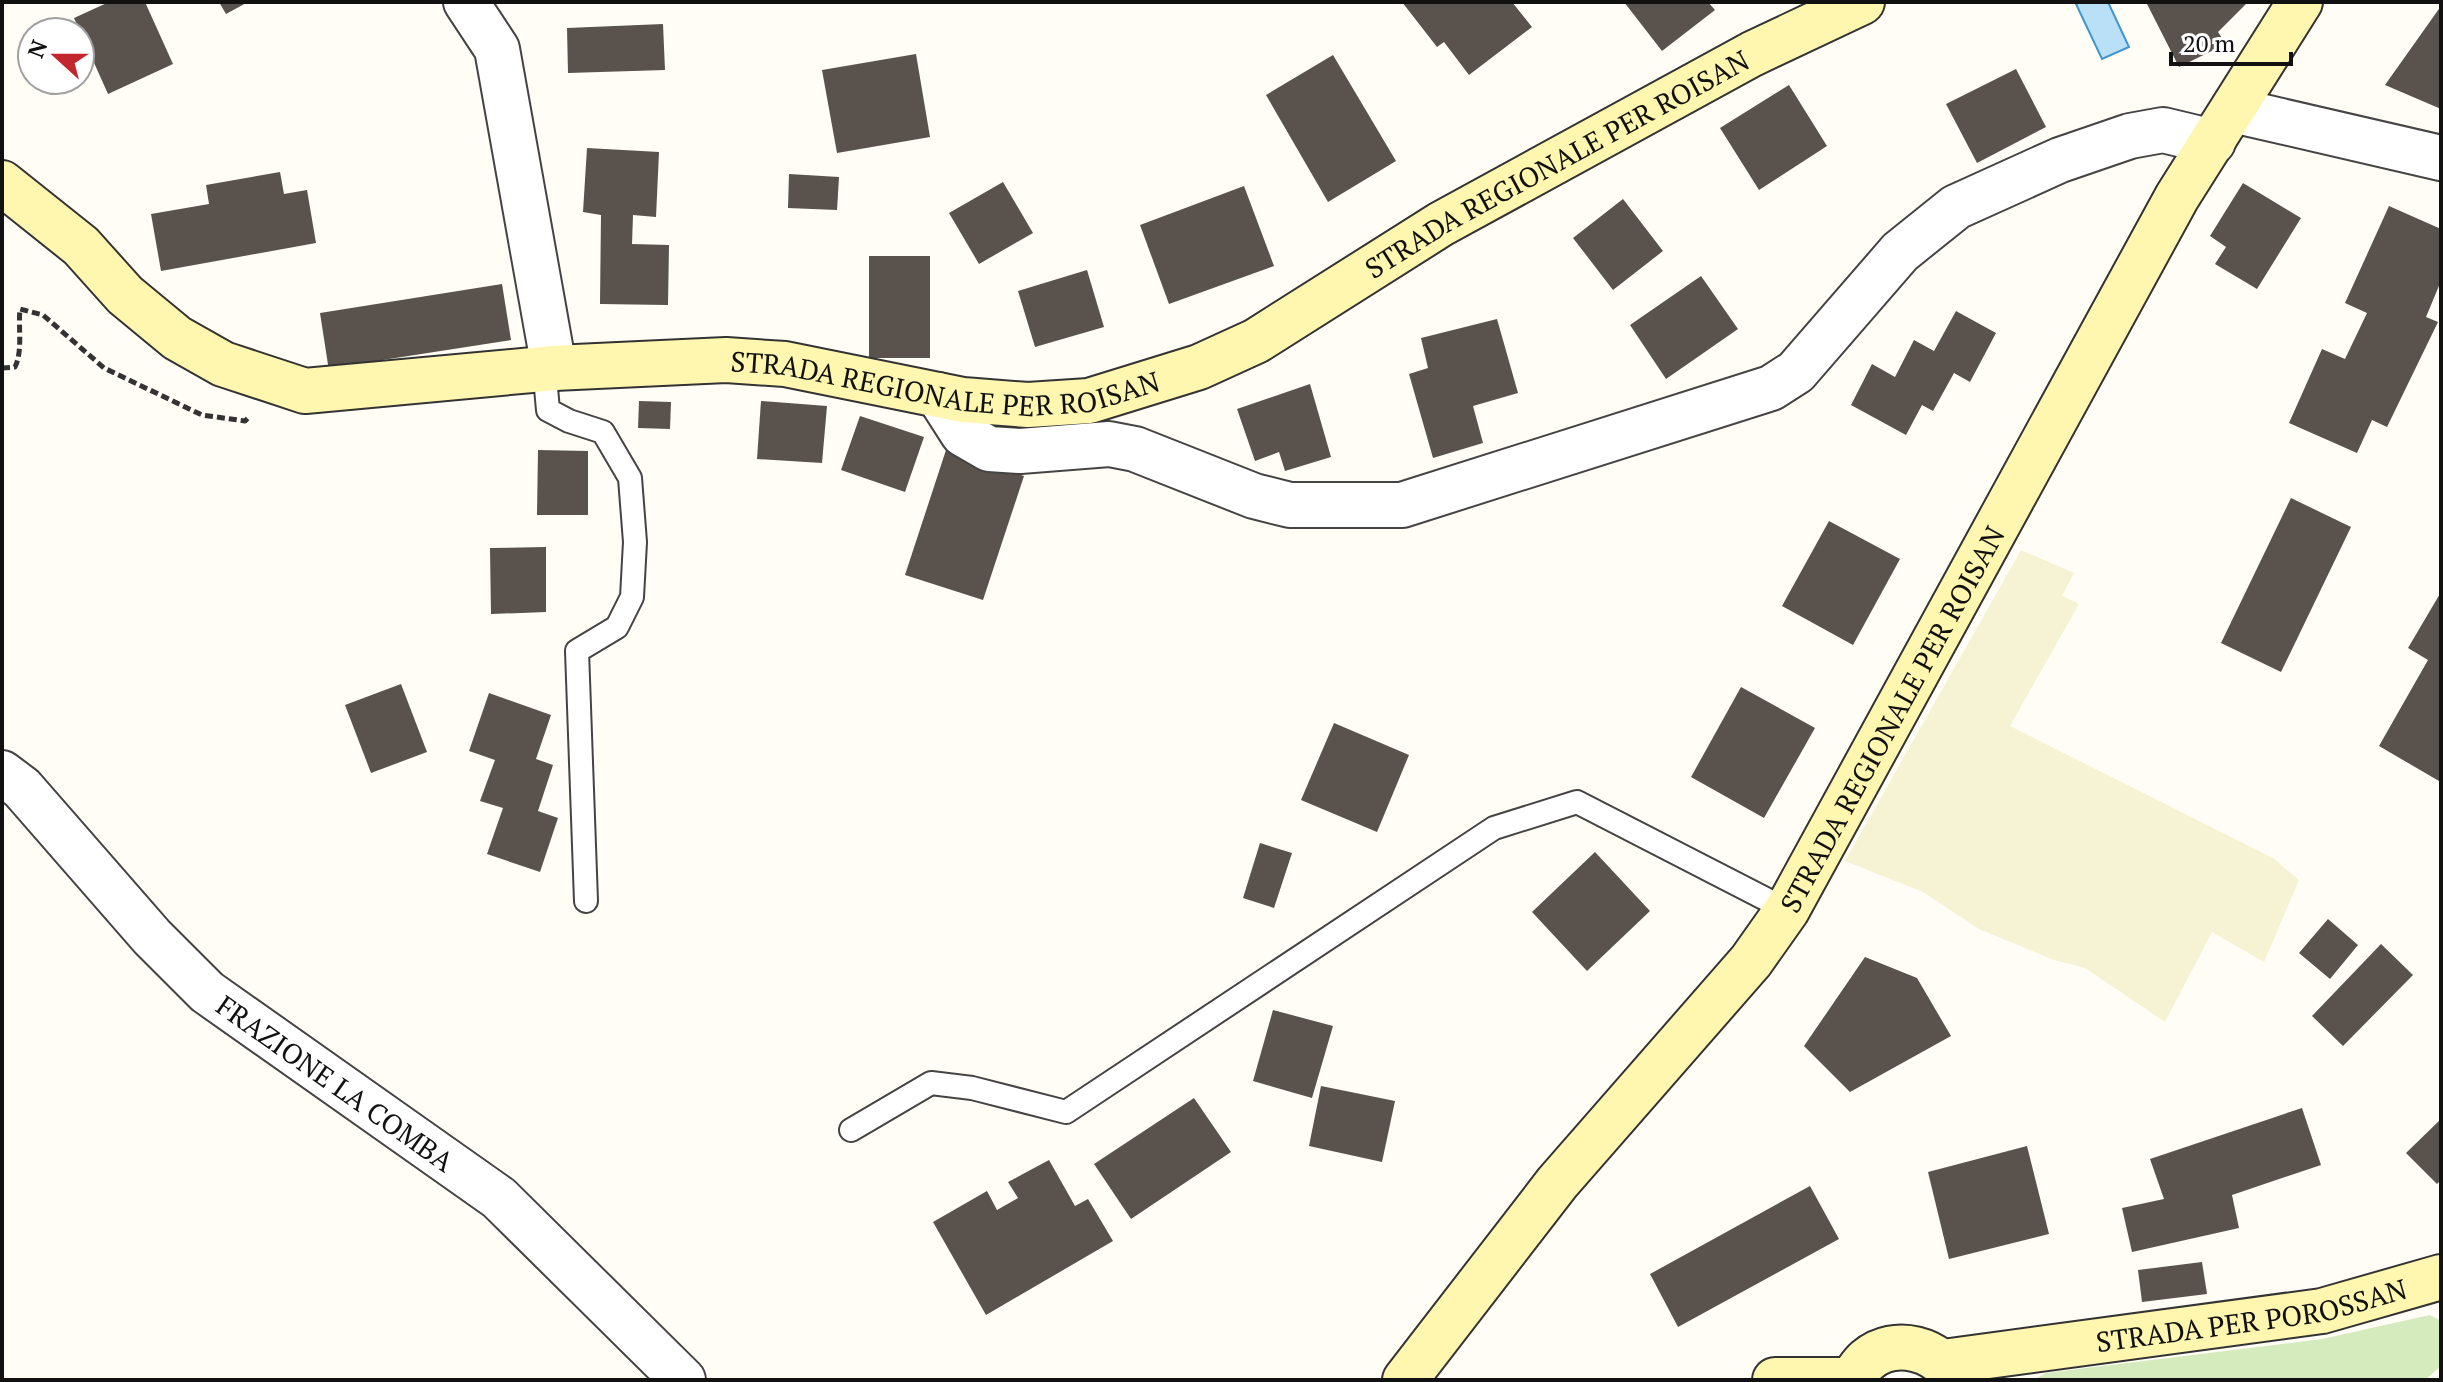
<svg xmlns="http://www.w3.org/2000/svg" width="2443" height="1382" font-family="'PT Serif',serif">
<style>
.farmland{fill:#f6f3d4}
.green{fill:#d5ebbd}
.water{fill:#b9e0f7;stroke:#3f96cf;stroke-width:2}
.building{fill:#5a524d}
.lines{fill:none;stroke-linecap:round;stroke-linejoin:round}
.lane-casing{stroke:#444;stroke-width:26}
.street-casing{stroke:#444;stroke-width:48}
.secondary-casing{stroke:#333;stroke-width:48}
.path{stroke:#333;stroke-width:5;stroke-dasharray:8 4;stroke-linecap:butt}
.lane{stroke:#fff;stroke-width:22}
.street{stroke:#fff;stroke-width:44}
.secondary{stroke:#fff6b0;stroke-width:44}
.labels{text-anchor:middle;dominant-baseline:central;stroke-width:8;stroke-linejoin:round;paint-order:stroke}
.street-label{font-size:28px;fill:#111;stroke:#fff}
</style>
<rect width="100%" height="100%" fill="#fffdf5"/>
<path class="farmland" d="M2021,550L2074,573L2062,596L2079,604L2010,726L2273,858L2299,880L2264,962L2212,932L2165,1022L2085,968L2054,960L1979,929L1923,892L1845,861Z"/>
<path class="green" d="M2430,1315L2441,1321V1366L2425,1380H2033L2046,1373L2322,1339Z"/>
<path class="water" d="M2080,2H2108L2129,47L2102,59L2076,4Z"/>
<g class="building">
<path d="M109,2H145L173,64L108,94L74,18Z"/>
<path d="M219,2H248L226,14Z"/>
<path d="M1402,2H1512L1532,27L1469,75L1444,42L1437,47Z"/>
<path d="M1624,2H1708L1715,10L1662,51Z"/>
<path d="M2146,2H2248L2218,32L2226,44L2179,67Z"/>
<path d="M2441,6V109L2385,85Z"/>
<path d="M663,24L665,70L568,73L567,28Z"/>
<path d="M916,54L930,137L837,153L822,70Z"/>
<path d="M1333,55L1396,161L1328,202L1266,95Z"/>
<path d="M2016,69L2046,127L1977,163L1946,104Z"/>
<path d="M1789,85L1827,146L1759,190L1720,128Z"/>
<path d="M587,148L659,152L656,217L633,215L632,244L669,245L668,305L600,304L601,215L583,212Z"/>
<path d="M280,172L284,194L307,190L316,243L161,271L151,214L209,204L206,185Z"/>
<path d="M789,174L839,177L837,210L788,208Z"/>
<path d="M1003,182L1033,233L979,264L949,213Z"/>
<path d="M2243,183L2301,218L2257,289L2215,264L2226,247L2210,236Z"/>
<path d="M1244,186L1274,266L1169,304L1140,225Z"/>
<path d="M1623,199L1663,251L1613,290L1573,238Z"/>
<path d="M2389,206L2441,229V281L2426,317L2438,322L2387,427L2372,420L2357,453L2289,423L2322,349L2345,359L2367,313L2345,303Z"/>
<rect x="869" y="256" width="61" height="102"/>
<path d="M1087,270L1104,327L1035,347L1018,291Z"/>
<path d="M1701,276L1738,329L1666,379L1630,325Z"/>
<path d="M502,284L511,340L376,361L378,377L331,384L320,313Z"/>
<path d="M1956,311L1996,333L1970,382L1954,373L1933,411L1922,405L1906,435L1851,405L1872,364L1895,377L1914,340L1934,351Z"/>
<path d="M1497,319L1518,393L1473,406L1483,443L1433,458L1409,374L1428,368L1421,338Z"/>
<path d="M1310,384L1331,457L1285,471L1279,452L1255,461L1237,409Z"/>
<path d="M639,401L671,402L670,429L638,428Z"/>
<path d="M761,401L827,406L822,463L757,459Z"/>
<path d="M860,416L924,437L905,492L841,470Z"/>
<path d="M538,450L588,451V515H537Z"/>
<path d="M946,450L1024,476L983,600L905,575Z"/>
<path d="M2291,498L2351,527L2281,672L2221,643Z"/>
<path d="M1829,521L1900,559L1853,645L1782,606Z"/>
<path d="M546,547V612L491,614L490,548Z"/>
<path d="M2441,592V778L2439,781L2379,746L2428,660L2408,648Z"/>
<path d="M401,684L427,752L371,773L345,705Z"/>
<path d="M1741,687L1815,728L1764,818L1691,777Z"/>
<path d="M489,693L551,715L536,759L553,765L538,811L558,818L540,872L487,854L503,808L480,801L495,760L469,751Z"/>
<path d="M1334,723L1409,755L1377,832L1301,800Z"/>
<path d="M1260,843L1292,853L1274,908L1243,898Z"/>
<path d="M1595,852L1650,911L1587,971L1532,912Z"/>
<path d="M2328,919L2358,945L2330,979L2299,953Z"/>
<path d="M2381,944L2413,975L2343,1046L2312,1016Z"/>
<path d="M1865,957L1917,978L1951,1036L1850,1092L1804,1046Z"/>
<path d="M1273,1010L1333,1026L1312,1098L1253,1081Z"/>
<path d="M1321,1086L1395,1101L1382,1162L1309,1146Z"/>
<path d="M1194,1098L1231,1152L1131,1219L1094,1164Z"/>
<path d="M2302,1108L2321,1165L2232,1195L2239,1228L2132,1252L2122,1208L2164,1199L2150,1159Z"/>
<path d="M2441,1119V1180L2437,1184L2406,1153Z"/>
<path d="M2027,1146L2049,1234L1949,1259L1928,1172Z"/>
<path d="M1049,1160L1075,1206L1088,1199L1113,1241L986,1315L933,1222L987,1191L997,1210L1018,1198L1008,1182Z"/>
<path d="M1810,1186L1839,1239L1678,1327L1650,1274Z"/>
<path d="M2202,1262L2207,1294L2142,1302L2138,1270Z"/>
</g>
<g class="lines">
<defs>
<g id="lane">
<path d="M554,368L546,388L548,410L569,421L603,432L630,478L635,542L632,597L617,627L577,651L586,901"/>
<path d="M851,1130L931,1083L972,1088L1066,1112L1494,828L1577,802L1787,910"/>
</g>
<g id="street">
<path d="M466,2L497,49L554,368"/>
<path d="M2233,110L2441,158"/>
<path d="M938,395L963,434L989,449L1020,451L1109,444L1135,449L1254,496L1290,505H1402L1771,388L1796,372L1900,252L1956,207L2060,160L2130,136L2163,130L2213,142"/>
<path id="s1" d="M2,773L22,788L152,937L207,992L499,1198L683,1380"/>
</g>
<g id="secondary">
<path id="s2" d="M2,183L81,246L125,295L177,338L223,364L305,391L554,368L726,360L785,364L963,400L1028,405L1089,401L1199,367L1256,341L1441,224L1752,54L1862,2"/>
<path id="s3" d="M1943,1362L2322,1311L2441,1277"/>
<path id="s4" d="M1405,1380L1557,1183L1751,961L1787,910L2177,197L2300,2"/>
<path d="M1775,1380H1851"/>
<path d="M1851,1380C1856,1374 1861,1365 1867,1360C1895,1336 1940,1349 1955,1380"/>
</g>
</defs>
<use href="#lane" class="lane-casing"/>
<use href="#street" class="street-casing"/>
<use href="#secondary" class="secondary-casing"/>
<path class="path" d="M2,368L15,367C23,351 18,327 20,309L43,315L104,368L202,415L245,421L250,416"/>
<use href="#lane" class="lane"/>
<use href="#street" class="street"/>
<use href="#secondary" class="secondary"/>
</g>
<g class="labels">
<g class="street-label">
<text stroke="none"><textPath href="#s2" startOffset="1690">STRADA REGIONALE PER ROISAN</textPath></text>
<text stroke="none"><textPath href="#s2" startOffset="1018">STRADA REGIONALE PER ROISAN</textPath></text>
<text stroke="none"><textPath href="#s4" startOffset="824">STRADA REGIONALE PER ROISAN</textPath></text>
<text stroke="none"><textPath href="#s1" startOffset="458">FRAZIONE LA COMBA</textPath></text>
<text stroke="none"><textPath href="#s3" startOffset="312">STRADA PER POROSSAN</textPath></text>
</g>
</g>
<rect width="2443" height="1382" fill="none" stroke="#111111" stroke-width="8"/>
<g transform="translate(56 56) rotate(291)"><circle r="38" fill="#ffffff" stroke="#a0a0a0" stroke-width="2"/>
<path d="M0-6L14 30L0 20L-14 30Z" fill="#c4262e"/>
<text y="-12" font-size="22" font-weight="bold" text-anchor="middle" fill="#111111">N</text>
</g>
<path d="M2171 52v12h120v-12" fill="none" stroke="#111111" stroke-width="4"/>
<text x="2183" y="52" font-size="24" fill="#111111" stroke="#ffffff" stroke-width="6" paint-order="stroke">20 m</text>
</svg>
